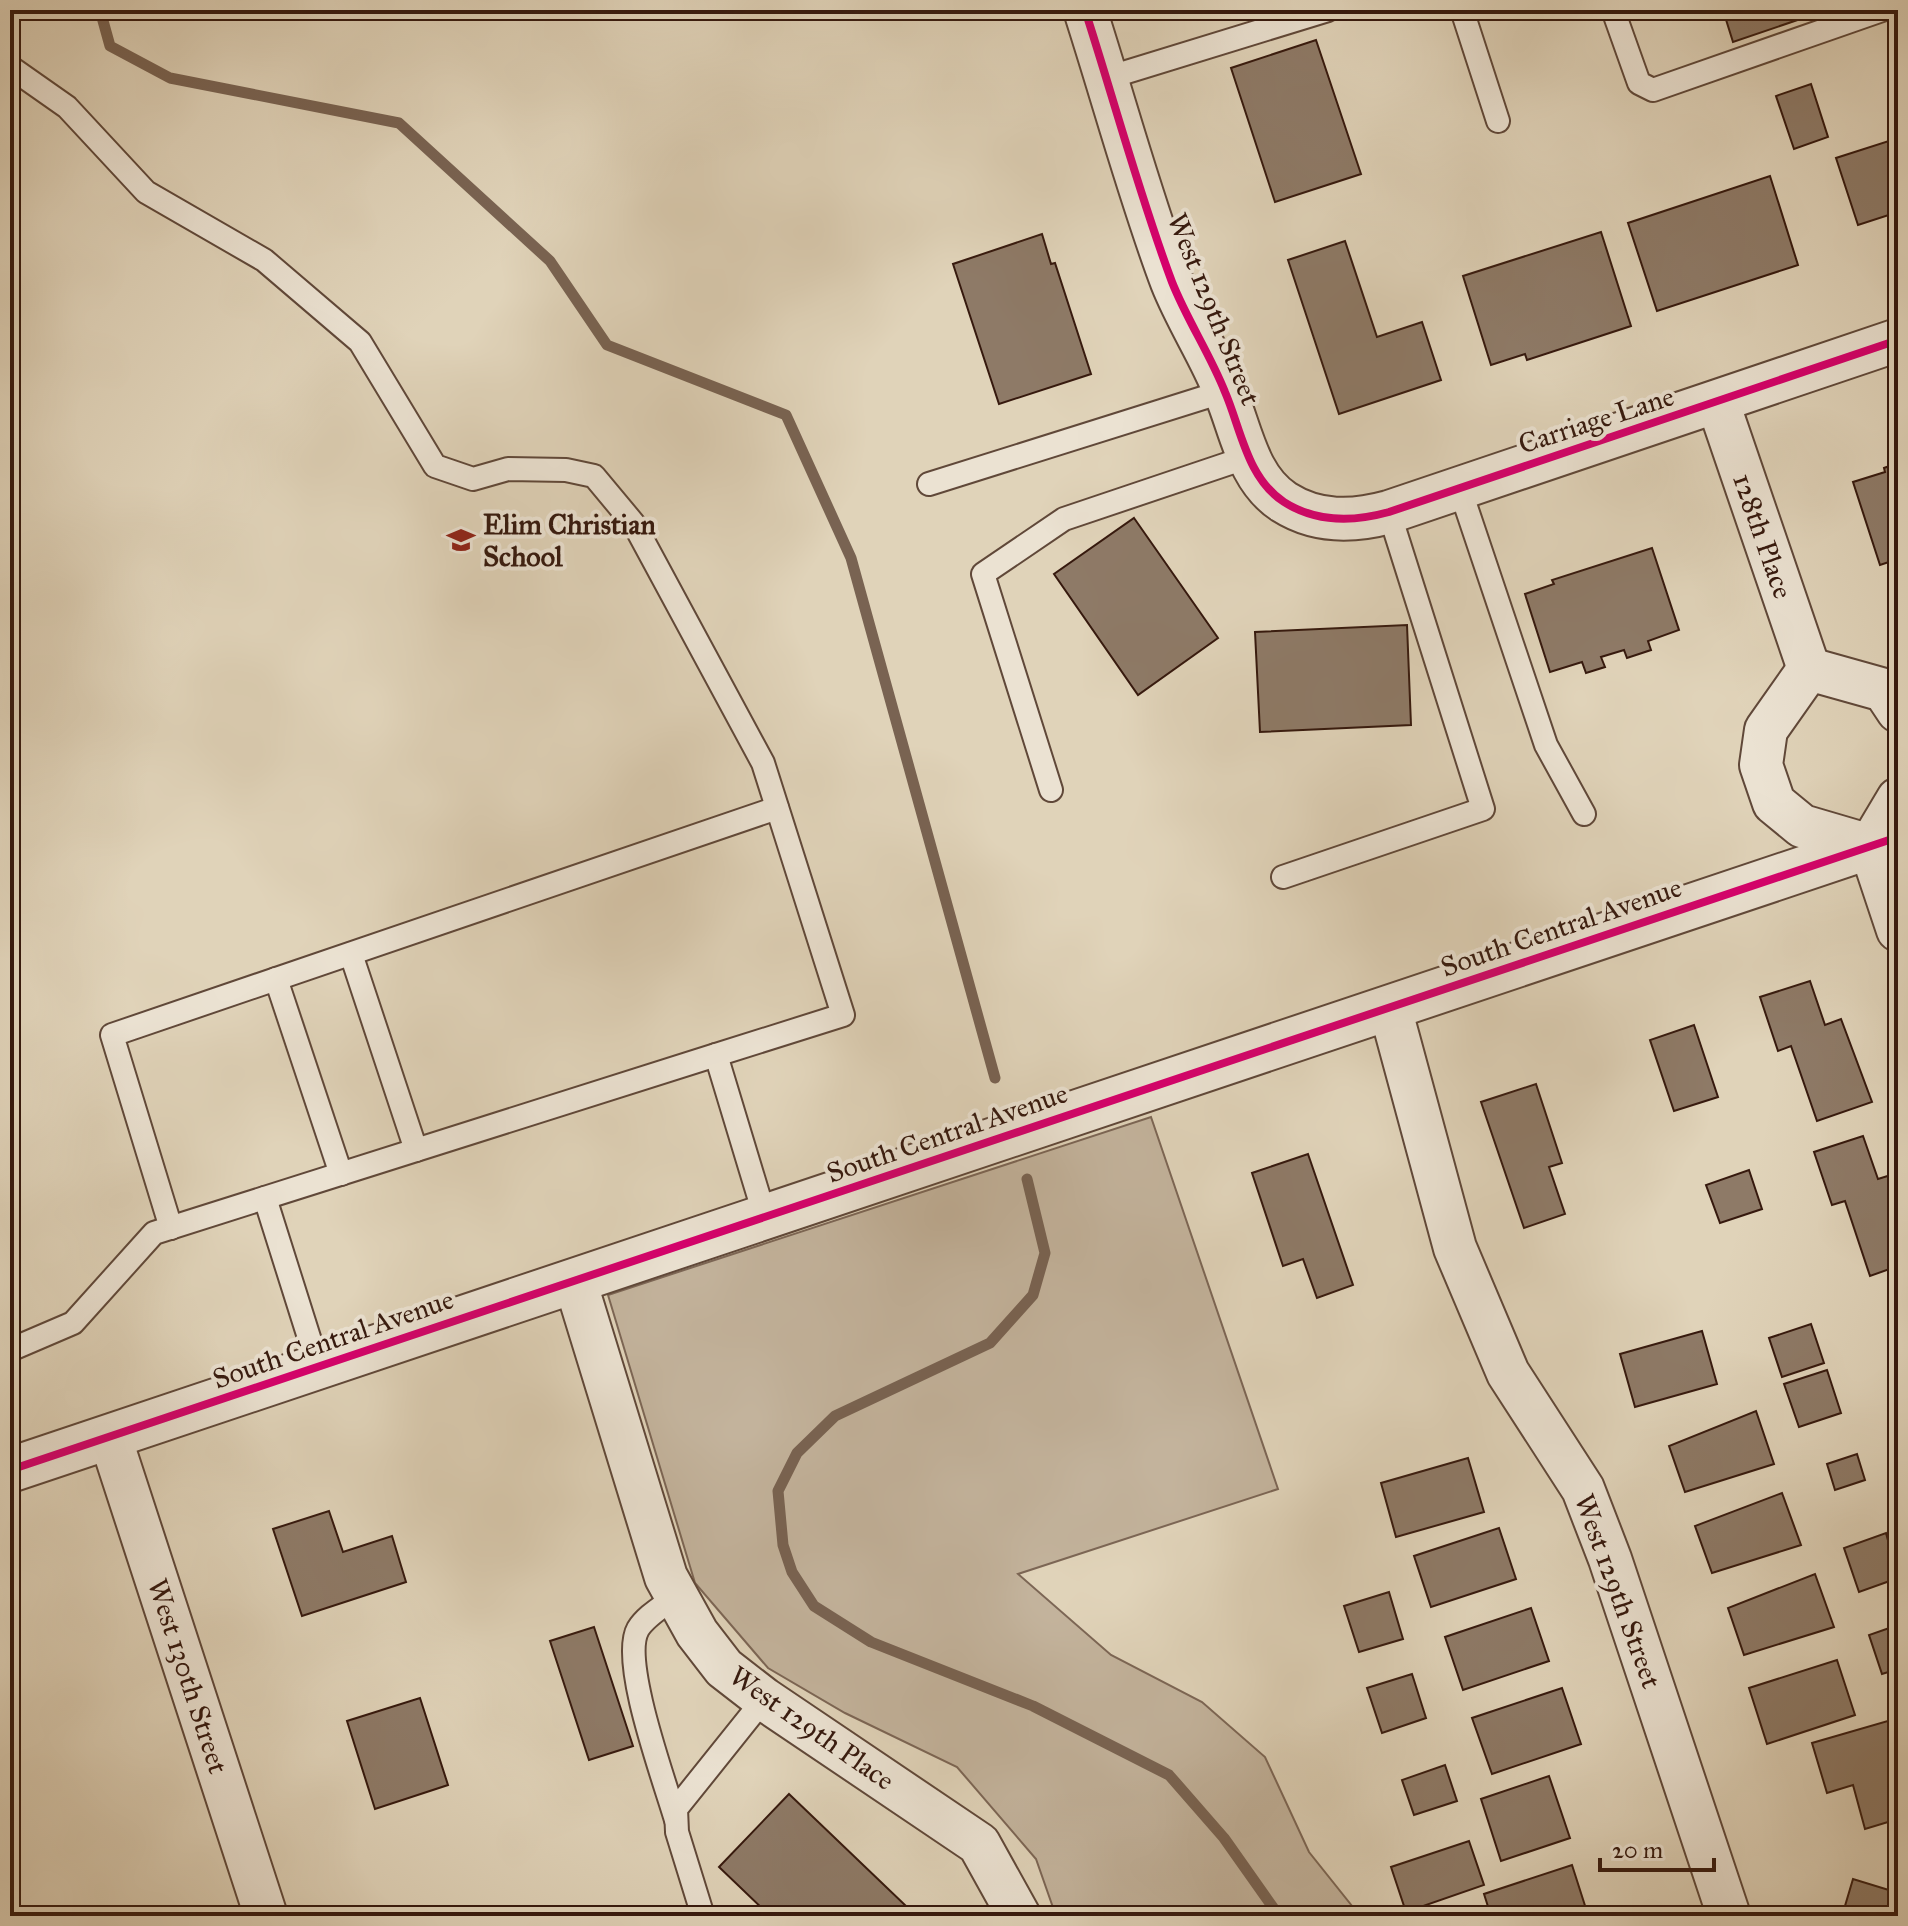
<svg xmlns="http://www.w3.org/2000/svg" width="1908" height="1926" font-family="'IM FELL Great Primer',serif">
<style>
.green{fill:#c3b39c;stroke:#7c6655;stroke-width:2}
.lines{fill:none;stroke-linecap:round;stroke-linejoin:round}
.stream{stroke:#796352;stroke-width:11}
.building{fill:#8e7a67;stroke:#36190e;stroke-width:2}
.service-casing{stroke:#604839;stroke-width:26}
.minor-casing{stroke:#604839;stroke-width:46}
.tertiary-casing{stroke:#604839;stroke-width:48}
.service{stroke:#ebe2d2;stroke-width:22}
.minor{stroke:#ebe2d2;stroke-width:42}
.tertiary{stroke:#ebe2d2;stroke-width:44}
.cycleway-casing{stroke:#ebe2d2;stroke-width:13}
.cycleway{stroke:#d6006c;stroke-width:8}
.labels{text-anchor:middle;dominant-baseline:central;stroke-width:8;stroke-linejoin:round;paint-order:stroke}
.street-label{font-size:28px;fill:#36190e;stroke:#ebe2d2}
.poi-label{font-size:28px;font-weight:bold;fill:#36190e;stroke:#ebe2d2;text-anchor:start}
</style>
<rect width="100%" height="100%" fill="#e0d3b9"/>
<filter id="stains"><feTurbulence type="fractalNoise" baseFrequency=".0025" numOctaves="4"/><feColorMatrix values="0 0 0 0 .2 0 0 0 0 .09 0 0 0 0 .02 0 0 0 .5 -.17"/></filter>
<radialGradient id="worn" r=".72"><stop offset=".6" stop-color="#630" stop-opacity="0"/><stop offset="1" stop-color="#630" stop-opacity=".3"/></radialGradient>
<path class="green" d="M1151,1117L1278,1489L1018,1574L1111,1655L1202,1702L1265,1757L1309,1852L1360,1916H1056L1036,1859L957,1767L845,1713L768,1668L695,1583L608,1295Z"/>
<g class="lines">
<g class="stream">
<path d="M100,10L110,46L170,78L399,123L550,261L607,345L786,415L851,558L995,1078"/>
<path d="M1027,1179L1045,1253L1033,1295L990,1343L835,1416L797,1453L778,1491L783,1545L792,1572L814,1606L871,1642L1033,1706L1169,1775L1224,1838L1279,1916"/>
</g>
</g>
<g class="building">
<path d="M753,10H780L756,18Z"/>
<path d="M1723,10H1817L1818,13L1733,42Z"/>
<path d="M1316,40L1361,174L1275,202L1231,68Z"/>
<path d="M1811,84L1828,137L1794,149L1776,96Z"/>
<path d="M1898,138V212L1858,225L1836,158Z"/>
<path d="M1770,176L1798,265L1657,311L1628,223Z"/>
<path d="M1601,232L1631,326L1527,360L1525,354L1491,365L1463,276Z"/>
<path d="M1042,234L1051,264L1055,263L1091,374L999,404L953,264Z"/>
<path d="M1345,241L1377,337L1422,322L1441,380L1339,414L1288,260Z"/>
<path d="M1898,463V559L1880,565L1853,482L1885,472L1884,468Z"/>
<path d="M1134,518L1218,638L1138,695L1054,574Z"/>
<path d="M1652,548L1679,630L1648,641L1651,650L1627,658L1624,650L1601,657L1605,667L1586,673L1582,662L1550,672L1525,594L1554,584L1552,580Z"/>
<path d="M1407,625L1411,725L1260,732L1255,632Z"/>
<path d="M1810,981L1825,1025L1841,1019L1872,1102L1817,1121L1791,1046L1778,1051L1760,997Z"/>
<path d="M1694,1025L1718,1097L1674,1111L1650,1040Z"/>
<path d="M1536,1084L1562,1163L1549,1167L1565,1214L1524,1228L1481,1102Z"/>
<path d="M1863,1136L1878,1179L1894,1174L1898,1185V1266L1870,1276L1845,1201L1832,1205L1814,1152Z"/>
<path d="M1308,1154L1353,1285L1317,1298L1303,1259L1283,1266L1252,1173Z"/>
<path d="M1749,1170L1762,1209L1720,1223L1706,1185Z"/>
<path d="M1811,1324L1824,1363L1782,1377L1769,1338Z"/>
<path d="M1702,1331L1717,1384L1635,1407L1620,1354Z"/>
<path d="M1827,1370L1841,1413L1799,1427L1784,1384Z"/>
<path d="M1756,1411L1774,1464L1685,1492L1669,1446Z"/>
<path d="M1857,1454L1865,1480L1835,1490L1827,1464Z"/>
<path d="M1468,1458L1484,1512L1396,1537L1381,1483Z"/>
<path d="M1782,1493L1801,1545L1712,1573L1695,1526Z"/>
<path d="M329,1511L343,1552L392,1536L406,1582L302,1616L273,1529Z"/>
<path d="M1499,1528L1516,1579L1431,1607L1414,1556Z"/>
<path d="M1886,1533L1898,1578L1859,1592L1844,1548Z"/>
<path d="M1815,1574L1834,1627L1744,1655L1728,1608Z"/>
<path d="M1389,1592L1403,1639L1359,1652L1344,1606Z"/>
<path d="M1531,1608L1549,1661L1463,1690L1445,1637Z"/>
<path d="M1898,1625V1669L1882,1674L1869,1635Z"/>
<path d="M594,1627L633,1746L589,1760L550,1641Z"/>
<path d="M1837,1660L1855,1715L1767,1744L1749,1688Z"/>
<path d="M1412,1674L1426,1718L1382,1733L1367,1688Z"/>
<path d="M1562,1688L1581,1744L1492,1774L1472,1718Z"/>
<path d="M420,1698L448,1785L375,1809L347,1721Z"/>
<path d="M1898,1718V1819L1865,1829L1853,1785L1827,1793L1812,1743Z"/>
<path d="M1445,1765L1457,1801L1414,1815L1402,1780Z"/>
<path d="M1549,1776L1570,1838L1501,1861L1481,1799Z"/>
<path d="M789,1794L906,1906L896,1916H770L719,1867Z"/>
<path d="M1469,1841L1484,1885L1406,1912L1391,1867Z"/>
<path d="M1572,1865L1588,1915L1491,1916L1484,1894Z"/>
<path d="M1898,1872V1916H1842L1853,1879L1892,1891Z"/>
</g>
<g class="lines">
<defs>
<g id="service">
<path d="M1462,10L1498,121"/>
<path d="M1613,10L1639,83L1653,90L1882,10"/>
<path d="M10,67L67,107L146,192L264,260L360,342L435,466L473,479L508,469L566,470L594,476L634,524L763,763L843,1015L716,1055L765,1217"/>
<path d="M1107,78L1328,10"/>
<path d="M929,484L1225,391"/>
<path d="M1460,489L1546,745L1584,814"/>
<path d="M1051,790L983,574L1064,519L1248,457"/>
<path d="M1283,877L1483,809L1389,512"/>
<path d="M351,954L416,1150"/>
<path d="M276,979L341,1174"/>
<path d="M265,1198L318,1366"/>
<path d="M171,1228L112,1035L777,808"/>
<path d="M10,1350L73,1323L154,1233L716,1055"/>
<path d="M675,1597C662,1607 646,1616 638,1629C620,1661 665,1782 676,1820"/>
<path d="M703,1916L677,1832L676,1809L764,1699"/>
</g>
<g id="minor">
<path d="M1085,10C1114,100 1139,194 1172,282C1187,320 1210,354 1225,392C1241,429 1247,478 1284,502C1317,523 1353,522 1389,512L1898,340"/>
<path d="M1718,403L1809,669"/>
<path d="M1809,669L1766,730L1761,765L1774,803L1802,826L1870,846"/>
<path d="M1809,669L1884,690L1898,711"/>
<path d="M1898,799L1870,846L1898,930"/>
<path d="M1390,1008L1455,1248L1508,1373L1583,1489L1610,1559L1729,1916"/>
<path d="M575,1281L666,1577L697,1633L724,1668L764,1699L979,1844L1019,1916"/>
<path d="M110,1437L266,1916"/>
</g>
<path id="tertiary" d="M10,1470L1898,837"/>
</defs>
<use href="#service" class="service-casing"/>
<use href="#minor" class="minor-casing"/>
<use href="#tertiary" class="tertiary-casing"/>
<use href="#service" class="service"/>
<use href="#minor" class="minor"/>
<use href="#tertiary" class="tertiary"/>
<defs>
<g id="cycleway">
<path d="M1085,10C1114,100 1139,194 1172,282C1187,320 1210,354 1225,392C1241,429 1247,478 1284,502C1317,523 1353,522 1389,512L1898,340"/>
<path d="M10,1470L1898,837"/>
</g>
</defs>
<use href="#cycleway" class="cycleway-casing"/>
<use href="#cycleway" class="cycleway"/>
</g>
<defs>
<symbol id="school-bare" viewBox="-9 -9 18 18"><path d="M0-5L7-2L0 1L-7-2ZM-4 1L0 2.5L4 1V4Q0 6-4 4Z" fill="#8f2418" stroke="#ebe2d2" stroke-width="2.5" paint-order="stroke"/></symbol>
</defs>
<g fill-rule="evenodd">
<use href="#school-bare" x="441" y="520" width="40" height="40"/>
</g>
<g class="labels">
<g class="street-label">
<text transform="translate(1214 309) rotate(68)">West 129th Street</text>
<text transform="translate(1596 420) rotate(-18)">Carriage Lane</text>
<text transform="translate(1763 536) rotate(71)">128th Place</text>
<text transform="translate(1561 927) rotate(-19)">South Central Avenue</text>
<text transform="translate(947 1133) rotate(-19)">South Central Avenue</text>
<text transform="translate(333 1339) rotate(-19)">South Central Avenue</text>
<text transform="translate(1618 1591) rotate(70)">West 129th Street</text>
<text transform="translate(188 1676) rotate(72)">West 130th Street</text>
<text transform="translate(812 1728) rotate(35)">West 129th Place</text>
</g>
<g class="poi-label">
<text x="483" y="524">Elim Christian<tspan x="483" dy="32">School</tspan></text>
</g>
</g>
<rect width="1908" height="1926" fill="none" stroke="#e0d3b9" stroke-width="40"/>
<rect x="12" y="12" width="1884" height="1902" fill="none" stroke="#36190e" stroke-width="4"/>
<rect x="20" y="20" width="1868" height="1886" fill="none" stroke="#36190e" stroke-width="2"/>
<path d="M1600 1858v12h114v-12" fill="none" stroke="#36190e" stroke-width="4"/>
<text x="1612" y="1858" font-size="24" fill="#36190e" stroke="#ebe2d2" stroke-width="6" paint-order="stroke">20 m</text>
<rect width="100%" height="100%" filter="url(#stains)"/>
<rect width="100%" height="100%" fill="url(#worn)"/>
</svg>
